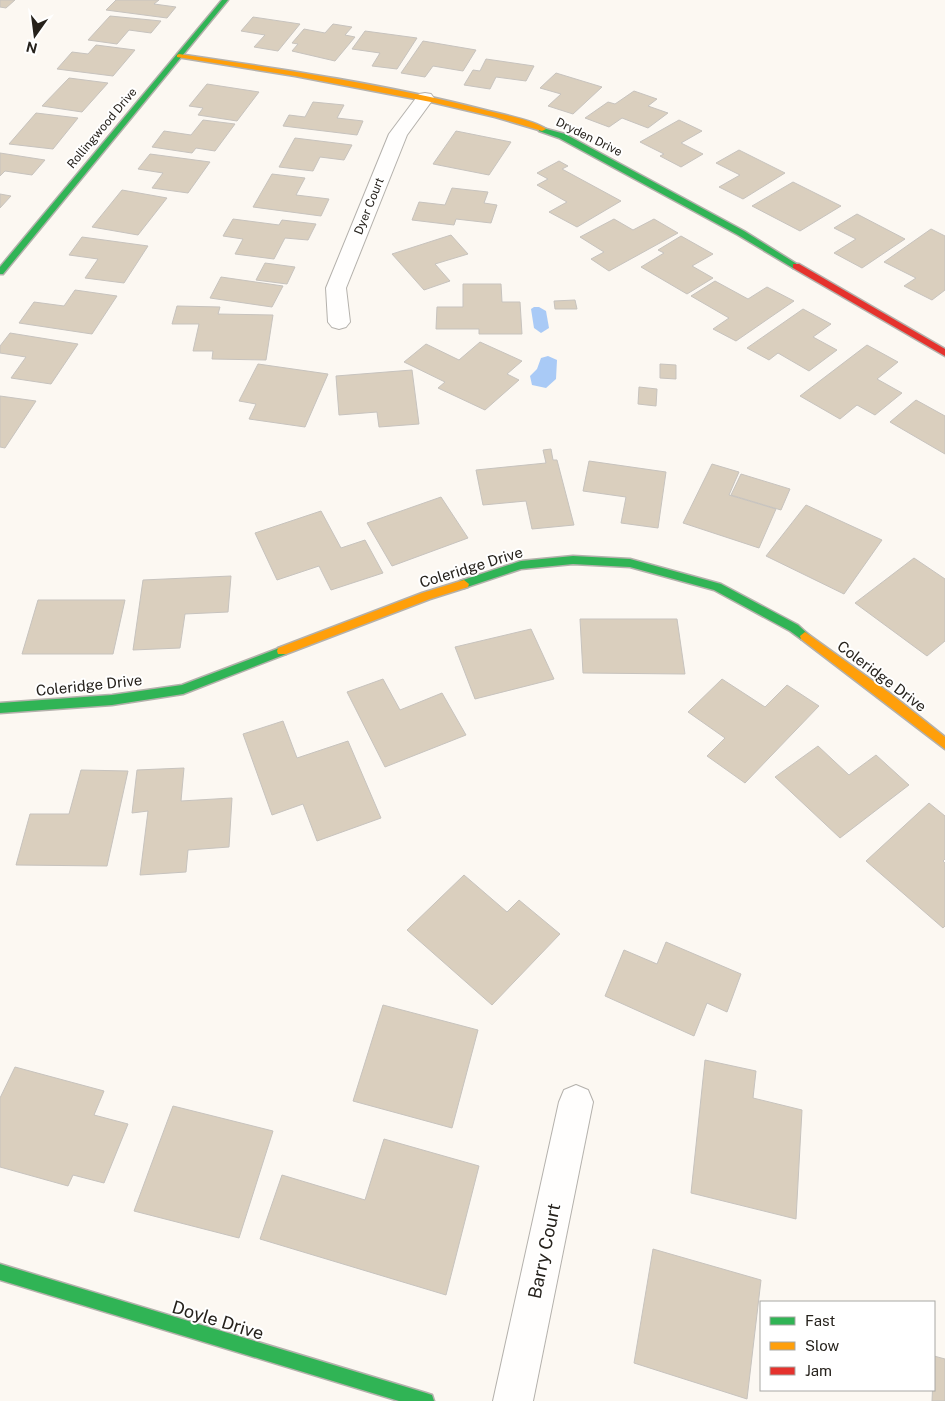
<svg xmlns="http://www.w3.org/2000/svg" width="945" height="1401" font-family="'Public Sans',sans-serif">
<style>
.water{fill:#a9caf6}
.building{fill:#dacfbe;stroke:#c7c3be}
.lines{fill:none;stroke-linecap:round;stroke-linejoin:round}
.street-casing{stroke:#b4b1ac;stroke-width:2}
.fast-casing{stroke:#b4b1ac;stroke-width:3}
.slow-casing{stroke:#b4b1ac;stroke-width:3}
.jam-casing{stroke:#b4b1ac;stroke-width:3}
.street{fill:#fffefd;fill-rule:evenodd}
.fast{fill:#30b455;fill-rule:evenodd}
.slow{fill:#ff9f0a;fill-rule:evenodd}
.jam{fill:#e5322d;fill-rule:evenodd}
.labels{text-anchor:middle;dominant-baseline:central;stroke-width:4;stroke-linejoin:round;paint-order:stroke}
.far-street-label{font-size:12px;fill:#26221c;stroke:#fff}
.street-label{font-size:15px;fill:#26221c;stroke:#fff}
.near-street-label{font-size:18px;fill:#26221c;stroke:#fff}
</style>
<rect width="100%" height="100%" fill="#fcf8f2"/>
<g class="water">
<path d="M534,307H539L546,311L549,328L541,333L534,328L531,309Z"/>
<path d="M548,356L557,360L556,379L546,388L532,385L530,376L537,369L541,358Z"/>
</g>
<g class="building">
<path d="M0,0H15L6,8L0,7Z"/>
<path d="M116,0H159L154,4L176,7L167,18L106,10Z"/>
<path d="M110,16L161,21L151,33L129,30L117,44L88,40Z"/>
<path d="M253,17L300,24L278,51L254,47L265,35L241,31Z"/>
<path d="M333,24L352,27L345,35L355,37L335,61L292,51L298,44L292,43L304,29L325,33Z"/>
<path d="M365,31L417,38L397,69L372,66L380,53L352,49Z"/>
<path d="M423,41L476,50L463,71L433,66L425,77L401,73Z"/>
<path d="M96,45L135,50L113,76L57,69L72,52L88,54Z"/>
<path d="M486,59L534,66L526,81L496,77L490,89L464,85L473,70L480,71Z"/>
<path d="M556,73L602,87L573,114L548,106L561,94L540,88Z"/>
<path d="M69,78L108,83L82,112L42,106Z"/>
<path d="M207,84L259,92L237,121L198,115L203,108L189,106Z"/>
<path d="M634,91L657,99L648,106L668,113L648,128L622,118L609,127L585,118L608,102L615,104Z"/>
<path d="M313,102L344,105L337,118L363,121L357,135L283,126L289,115L305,117Z"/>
<path d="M36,113L78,118L53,149L9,144Z"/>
<path d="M203,120L235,124L215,151L196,148L192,153L152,147L164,131L191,135Z"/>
<path d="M679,120L702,131L681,143L703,154L681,167L660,156L664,154L640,142Z"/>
<path d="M456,131L511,142L489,175L433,164Z"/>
<path d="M295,138L352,145L344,160L320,157L313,171L279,167Z"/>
<path d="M739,150L785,173L743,199L719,187L740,175L716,163Z"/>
<path d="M0,153L45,160L32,175L5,171L0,176Z"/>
<path d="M150,154L210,162L188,193L152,188L163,173L138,169Z"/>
<path d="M559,161L568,166L562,169L621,201L577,227L549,212L567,202L537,185L548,179L537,173Z"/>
<path d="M272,174L305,178L296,195L329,199L321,216L253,207Z"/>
<path d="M793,182L841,206L800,231L752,206Z"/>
<path d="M452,188L488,192L484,203L497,205L491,223L456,219L454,225L412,220L419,202L445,205Z"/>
<path d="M122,190L167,198L138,235L92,227Z"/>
<path d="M0,194L11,196L0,208Z"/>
<path d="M857,214L905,239L862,268L834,253L856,239L834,228Z"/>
<path d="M233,219L279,225L282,220L316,224L308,240L285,238L274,259L235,254L243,239L223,236Z"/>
<path d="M614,219L633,230L654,219L678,233L609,271L591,259L604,252L580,237Z"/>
<path d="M931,229L945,236V290L932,300L904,286L916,278L884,262Z"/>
<path d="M451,235L468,254L435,264L450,281L424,290L392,254Z"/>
<path d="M681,236L713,254L692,266L713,278L687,294L641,267L664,253L658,250Z"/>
<path d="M82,237L148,246L124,283L85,278L98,259L69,255Z"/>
<path d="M265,263L295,267L287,284L256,280Z"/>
<path d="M221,277L283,286L272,307L210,298Z"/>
<path d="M715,281L748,299L767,287L794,301L736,341L713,329L729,318L691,296Z"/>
<path d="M463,284H501L502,302H520L522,334H479V329H436L437,307H463Z"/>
<path d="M75,290L117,296L92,334L19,323L34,302L64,306Z"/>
<path d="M575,300L577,309H555L554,301Z"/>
<path d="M177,306L220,307L218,314L273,315L266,360L212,359L213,351H193L199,324H172Z"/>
<path d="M803,309L831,324L813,337L837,350L809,371L778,353L769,360L747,348Z"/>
<path d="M10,333L78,344L51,384L11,378L26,357L0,353V346Z"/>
<path d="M480,342L522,361L507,374L519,380L485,410L438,388L445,382L404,362L426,344L459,360Z"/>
<path d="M867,345L898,362L877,379L902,393L875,415L857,405L840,419L800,396Z"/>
<path d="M258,364L328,374L305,427L249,419L256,404L239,401Z"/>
<path d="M660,364L676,365V379L660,378Z"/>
<path d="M412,370L419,424L379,427L377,412L339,415L336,376Z"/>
<path d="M639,387L657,389L656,406L638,404Z"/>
<path d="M0,396L36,401L5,448L0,447Z"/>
<path d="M916,400L945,416V454L890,422Z"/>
<path d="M551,449L553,460H557L574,525L532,529L526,501L483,505L476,470L546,463L543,450Z"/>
<path d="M589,461L666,472L658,528L621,523L626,497L583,491Z"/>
<path d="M712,464L739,472L729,495L776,509L759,548L683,523Z"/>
<path d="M741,474L790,489L781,510L731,495Z"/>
<path d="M441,497L468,538L392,566L367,523Z"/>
<path d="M806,505L882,540L844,594L766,556Z"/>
<path d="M321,511L341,548L365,540L383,573L331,590L319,566L277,580L255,533Z"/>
<path d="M914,558L945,579V641L927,656L855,603Z"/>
<path d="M231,576L228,612L185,614L180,648L133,650L143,580Z"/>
<path d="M38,600H125L113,654H22Z"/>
<path d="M580,619H677L685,674L583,673Z"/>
<path d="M531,629L554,679L475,699L455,647Z"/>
<path d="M383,679L400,710L442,693L466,735L385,767L347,692Z"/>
<path d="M722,679L765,707L787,685L819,706L745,783L707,756L725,738L688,712Z"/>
<path d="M283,721L297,758L348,741L381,818L317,841L303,804L272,815L243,734Z"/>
<path d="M818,746L849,775L876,755L909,785L840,838L775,777Z"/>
<path d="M184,768L181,801L232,798L229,847L188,850L186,872L140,875L148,811L132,813L137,770Z"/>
<path d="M81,770L128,771L107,866L16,865L30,814H69Z"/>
<path d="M929,803L945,816V859L943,861L945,863V926L943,928L866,861Z"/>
<path d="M464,875L507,912L519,900L560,934L492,1005L407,930Z"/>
<path d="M666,942L741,974L727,1012L707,1003L694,1036L605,996L624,950L657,964Z"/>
<path d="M383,1005L478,1030L452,1128L353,1101Z"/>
<path d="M705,1060L756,1071L753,1098L802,1110L796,1219L691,1193Z"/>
<path d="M15,1067L104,1091L94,1115L128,1124L104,1183L73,1175L68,1186L0,1167V1098Z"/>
<path d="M173,1106L273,1131L239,1238L134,1211Z"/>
<path d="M384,1139L479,1166L446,1295L260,1239L282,1175L365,1200Z"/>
<path d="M653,1249L761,1280L747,1399L634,1363Z"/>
<path d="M934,1356L945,1359V1401H932Z"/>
</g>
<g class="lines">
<defs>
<g id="street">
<path d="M425,93L431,94L434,98L407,135L346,288L350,322L346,327L339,329L332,327L328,322L326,288L389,134L419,94Z"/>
<path d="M576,1085L588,1090L593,1102L533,1401H493L559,1102L564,1090Z"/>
</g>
<g id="fast">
<path d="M222,0H228L3,274H0V267Z"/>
<path d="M539,127L565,134L744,231L800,266L793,268L738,235L559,138L539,131Z"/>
<path d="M573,556L630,559L721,584L798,625L810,636L809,639H801L790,631L714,590L630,567L573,564L521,569L464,588L459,584L460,581L521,561Z"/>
<path d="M282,647L286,648L287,651L286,654L183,694L112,705L0,713V703L112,695L182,685Z"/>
<path d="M0,1264L426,1393L432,1395L434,1401H399L0,1280Z"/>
</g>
<g id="slow">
<path d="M179,54C281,69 385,84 485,110C500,114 534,120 546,129L542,131L495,117L431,102L295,76L177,57V55Z"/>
<path d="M464,580L469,584L468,587L430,599L286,654H278L277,651L278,648L422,593Z"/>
<path d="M805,632L891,694L945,737V749L801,639L800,636Z"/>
</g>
<path id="jam" d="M793,264H799L945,349V356L793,268Z"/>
</defs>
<use href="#street" class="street-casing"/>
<use href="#fast" class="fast-casing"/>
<use href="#slow" class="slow-casing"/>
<use href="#jam" class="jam-casing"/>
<use href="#street" class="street"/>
<use href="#fast" class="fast"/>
<use href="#slow" class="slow"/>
<use href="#jam" class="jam"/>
</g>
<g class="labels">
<g class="far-street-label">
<text transform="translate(102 128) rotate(-50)">Rollingwood Drive</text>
<text transform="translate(589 137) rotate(26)">Dryden Drive</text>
<text transform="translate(369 206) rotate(-68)">Dyer Court</text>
</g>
<g class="street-label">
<text transform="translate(471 567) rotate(-17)">Coleridge Drive</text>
<text transform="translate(882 676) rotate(37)">Coleridge Drive</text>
<text transform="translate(89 685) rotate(-6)">Coleridge Drive</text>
</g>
<g class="near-street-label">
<text transform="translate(544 1251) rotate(-78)">Barry Court</text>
<text transform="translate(218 1320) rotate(17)">Doyle Drive</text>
</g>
</g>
<rect x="760" y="1301" width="175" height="90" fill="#ffffff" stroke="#a8a7a4"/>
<rect x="770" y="1317" width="25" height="8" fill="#30b455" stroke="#a8a7a4"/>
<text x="805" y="1326" font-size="15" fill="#26221c">Fast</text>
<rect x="770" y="1342" width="25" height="8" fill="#ff9f0a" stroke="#a8a7a4"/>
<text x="805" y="1351" font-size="15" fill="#26221c">Slow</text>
<rect x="770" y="1367" width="25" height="8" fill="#e5322d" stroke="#a8a7a4"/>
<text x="805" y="1376" font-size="15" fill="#26221c">Jam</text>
<g transform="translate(35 35) rotate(194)" stroke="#ffffff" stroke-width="4" paint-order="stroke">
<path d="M0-4L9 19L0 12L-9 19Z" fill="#26221c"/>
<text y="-8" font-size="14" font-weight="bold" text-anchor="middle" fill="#26221c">N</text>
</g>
</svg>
